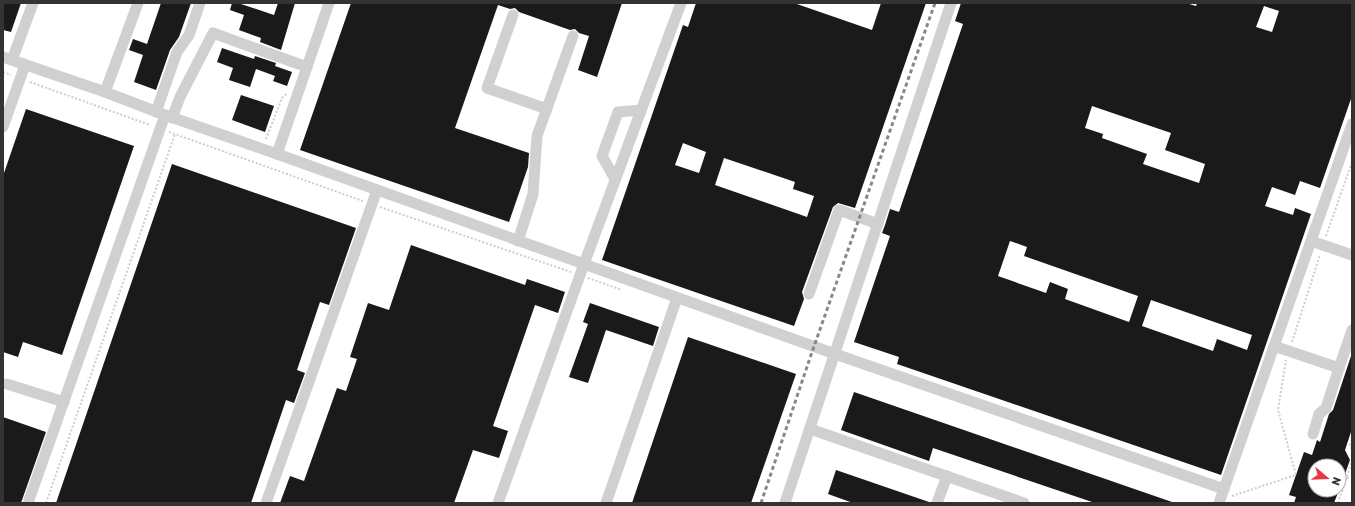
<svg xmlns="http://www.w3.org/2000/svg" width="1355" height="506" font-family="Rubik,sans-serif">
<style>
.building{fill:#1a1a1a;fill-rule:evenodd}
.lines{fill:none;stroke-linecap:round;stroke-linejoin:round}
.path{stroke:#cdcdcd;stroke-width:2;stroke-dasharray:2 2;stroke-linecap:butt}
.minor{stroke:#d0d0d0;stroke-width:11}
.rail{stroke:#888;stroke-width:3;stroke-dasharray:4 3;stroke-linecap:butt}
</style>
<rect width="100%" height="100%" fill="#fff"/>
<g class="building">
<path d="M3,3H21L11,32L3,30Z"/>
<path d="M161,3H191L179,37L170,50L156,90L134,82L143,55L129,50L133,39L147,44Z"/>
<path d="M232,3H238L274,15L278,3H295L281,50L260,42L261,38L239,30L244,15L230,10Z"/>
<path d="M351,3H622L597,77L578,70L589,36L579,33L575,29L570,30L519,12L515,8L510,9L498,5L455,128L529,153L528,167L509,222L300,150Z"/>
<path d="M696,3H794L872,30L881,3H926L855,208L838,203L833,207L802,292L804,299L794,326L602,260L683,25L688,27ZM683,143L706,152L699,173L675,165ZM724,158L795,182L793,189L814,196L807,217L715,185Z"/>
<path d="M961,3H1186L1196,6L1197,3H1352V96L1320,188L1300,181L1295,195L1272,187L1265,206L1293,215L1295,208L1311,214L1221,475L897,364L899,357L854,342L890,236L882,233L885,225L890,209L899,212L963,24L955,21ZM1264,6L1279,11L1272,32L1256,27ZM1092,106L1171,133L1165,150L1205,164L1199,183L1143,164L1147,154L1102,138L1103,134L1085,128ZM1010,241L1027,247L1024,256L1138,296L1129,322L1065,299L1068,289L1050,282L1046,293L998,276ZM1151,300L1252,335L1247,350L1217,339L1213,351L1142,326Z"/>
<path d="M222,48L254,59L255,56L276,63L275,66L292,72L287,86L273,81L275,76L256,69L250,87L229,80L233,68L217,62Z"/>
<path d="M241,95L274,106L265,132L232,120Z"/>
<path d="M26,109L134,146L62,355L23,342L18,357L3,352V176Z"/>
<path d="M172,164L356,228L329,305L320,302L297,370L305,373L294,403L286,400L251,503H56Z"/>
<path d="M411,245L525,285L527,279L565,292L558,313L535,305L493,426L508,431L499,458L473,450L454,503H280L290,476L304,481L337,388L346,391L357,359L350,357L368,303L389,310Z"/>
<path d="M590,303L659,327L653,346L606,330L588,383L569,377L588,324L583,322Z"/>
<path d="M688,337L796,374L751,503H632Z"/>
<path d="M1352,353V429L1345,450L1350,460L1340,488L1339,466H1315V490H1339L1334,503H1294L1296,497L1289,495L1304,452L1312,455L1317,440L1320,442L1329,414L1333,410Z"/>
<path d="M854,392L1172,502V503H1095L933,448L929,461L841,430Z"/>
<path d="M3,417L46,432L21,503H3Z"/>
<path d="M836,470L929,502V503H853L828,494Z"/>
</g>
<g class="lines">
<g class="path">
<path d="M3,72L11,75"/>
<path d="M30,82L150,125"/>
<path d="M169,132L363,201"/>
<path d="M266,139L282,98L286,94"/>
<path d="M380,207L571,272"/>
<path d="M1326,236L1352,162"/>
<path d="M588,278L622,290"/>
<path d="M1292,342L1320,255"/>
<path d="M1352,440L1350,445L1352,450"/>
<path d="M1343,479L1352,477"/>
<path d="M1232,496L1296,475L1278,410L1286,360"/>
<path d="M46,503L175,134"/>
<path d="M1338,503L1352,461"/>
</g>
<g class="minor">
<path d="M513,15L487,88L547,109"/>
<path d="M3,57L105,92L165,115L277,154L835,354L1224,489"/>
<path d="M12,60L33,3"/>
<path d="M105,92L138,3"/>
<path d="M156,112L177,52L189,35L200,3"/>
<path d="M172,118L180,97L213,33L307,67"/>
<path d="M3,127L25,65"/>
<path d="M277,154L329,3"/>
<path d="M615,179L602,156L618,112L641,110"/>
<path d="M518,241L533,194L537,136L573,36"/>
<path d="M1311,241L1352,255"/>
<path d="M809,294L839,210L878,224"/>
<path d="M1274,346L1339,368L1352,330"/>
<path d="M7,384L64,402"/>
<path d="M810,429L1024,503"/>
<path d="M1313,434L1319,414L1326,408L1339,368"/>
<path d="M28,503L165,115"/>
<path d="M266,503L377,190"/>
<path d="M498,503L584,264L681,3"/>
<path d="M606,503L677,298"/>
<path d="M785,503L951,3"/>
<path d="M937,503L947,476"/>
<path d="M1219,503L1352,124"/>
</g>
<path class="rail" d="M761,503L811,355L935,3"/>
</g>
<rect width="1355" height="506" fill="none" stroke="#333333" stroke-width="8"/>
<g transform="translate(1327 478) rotate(109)"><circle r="19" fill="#ffffff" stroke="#adadad"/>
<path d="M0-3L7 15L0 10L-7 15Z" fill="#e63946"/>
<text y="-6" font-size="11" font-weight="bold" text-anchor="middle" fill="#333333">N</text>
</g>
</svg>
